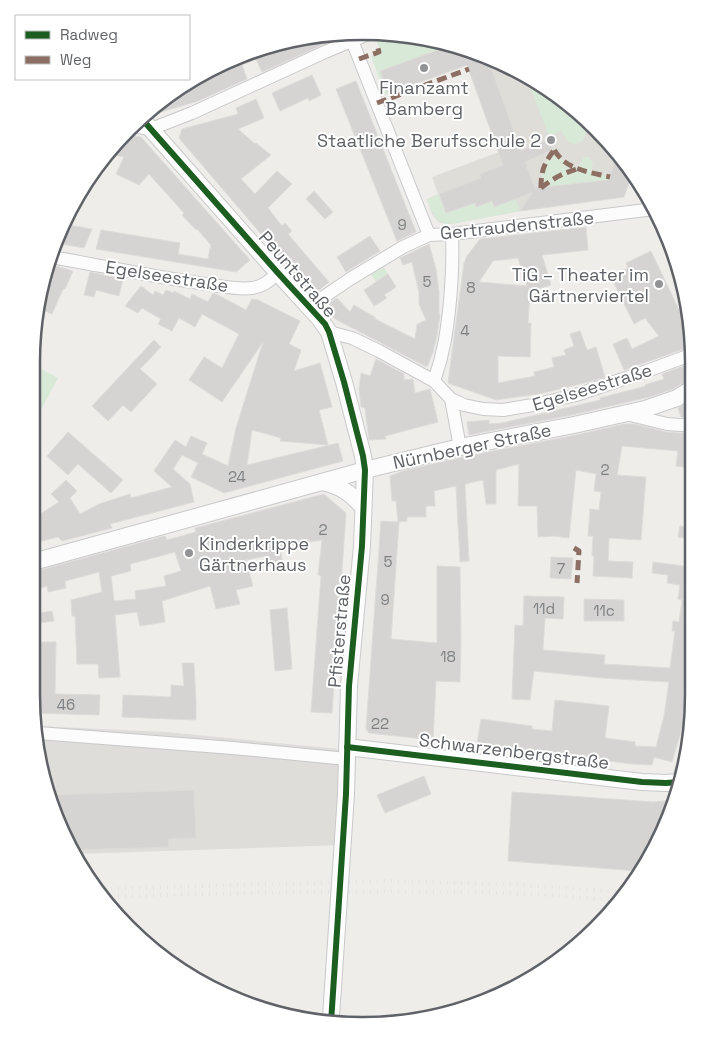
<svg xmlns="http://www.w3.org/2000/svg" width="725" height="1057" font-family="'Space Grotesk',sans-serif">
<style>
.industrial{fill:#deddda}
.education{fill:#deddd8}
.green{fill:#d9e9d8}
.building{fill:#d5d4d3;stroke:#dedcd9;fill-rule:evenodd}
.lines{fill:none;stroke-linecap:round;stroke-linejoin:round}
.minor-casing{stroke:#c9c9c9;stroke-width:14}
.tertiary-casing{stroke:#c9c9c9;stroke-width:18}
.minor{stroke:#fcfcfc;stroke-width:12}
.tertiary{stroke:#fcfcfc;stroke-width:16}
.rail{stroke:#e3e4e3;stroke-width:4;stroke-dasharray:1 6;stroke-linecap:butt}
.tertiary-bridge-casing{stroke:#c9c9c9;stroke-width:18;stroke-linecap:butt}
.tertiary-bridge{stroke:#fcfcfc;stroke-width:16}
.quiet{stroke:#8d6e63;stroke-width:5;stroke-dasharray:10 5;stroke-linecap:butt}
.cycleway-casing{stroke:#fff;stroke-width:9}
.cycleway{stroke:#1b5e20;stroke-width:6}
.poi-dot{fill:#919395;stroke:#fff;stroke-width:2}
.labels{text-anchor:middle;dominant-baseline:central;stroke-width:4;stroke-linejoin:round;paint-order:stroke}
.number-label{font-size:15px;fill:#7e8083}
.poi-label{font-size:18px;fill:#5f6267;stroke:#fff;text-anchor:end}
.street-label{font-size:18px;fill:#5f6267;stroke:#fff}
.rim{fill:none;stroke:#5f6267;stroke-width:2.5}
</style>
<rect width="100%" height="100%" fill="#eeedea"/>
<path class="industrial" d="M36,726L166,732L349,750L344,845L75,854L49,801Z"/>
<path class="education" d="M487,56L546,87L597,128L633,172L624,197L520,211L451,224L440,223L436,219L432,214L427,199L438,194L432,177L499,152Z"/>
<g class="green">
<path d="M344,33L345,37L330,44L326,35Z"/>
<path d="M392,34L427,38L452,45L380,71L388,94L385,95L371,56L381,52L376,40Z"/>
<path d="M526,76L546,87L586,120L583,122C588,135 585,147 569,143L561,131L549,136Z"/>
<path d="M554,150L564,162L577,169L584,157H589L593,163L591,172L610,177L609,180L541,188C541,170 544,164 554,150Z"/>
<path d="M512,188L520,211L451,224C434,224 432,212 427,199L439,194L446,213L475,203L476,207L492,201L494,207L511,201Z"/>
<path d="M383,266L388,274L376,282L371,274Z"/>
<path d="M36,366L58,378L36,419Z"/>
</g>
<g class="building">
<path d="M326,35L329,42L262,72L256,59L242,65L247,79L198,101L151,115L149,112L178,87L198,80L197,77L235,57L268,47L269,48L284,42L298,38Z"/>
<path d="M452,45L487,56L521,151L547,140L552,150L525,162L535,188L609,180L617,153L633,172L624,197L520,211L532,193L494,207L492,201L476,207L475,203L446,213L439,194L481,178L479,174L503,165L467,65L388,94L380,71Z"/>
<path d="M312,75L321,95L309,101L308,98L280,111L272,93Z"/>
<path d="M356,81L416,232L397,241L336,89Z"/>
<path d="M256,99L264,118L238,129L255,144L256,143L271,155L241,179L255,194L277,171L292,184L268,208L282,226L285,223L292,231L288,234L329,282L313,295L179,138L182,129L238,114L236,108Z"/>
<path d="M124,134L141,137L250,260L236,272L96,249L101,230L180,243L178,254L208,259L210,248L212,249L210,247L211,245L197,229L196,230L182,215L184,213L149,174L139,185L116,174L124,157L110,154Z"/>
<path d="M314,191L333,212L325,219L306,199Z"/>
<path d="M63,224L92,229L84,248L56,243Z"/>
<path d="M586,227L588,250L542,255L551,285L530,291L528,323H531L530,357L498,356V383L535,376L534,372L554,367L552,358L566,355L564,350L574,346L570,334L580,331L587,350L596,347L605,377L592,381L539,394L496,400L448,383L464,263L467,256L480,239ZM518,258L527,286L479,282L493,261Z"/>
<path d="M370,236L380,251L346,272L337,257Z"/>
<path d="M429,244L436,269L439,291V314H440L437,336L433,352L427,367L337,320L330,315L323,307L337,298L350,312L354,305L376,318H373L415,339L417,324L426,320L419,304V293L412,262L403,265L400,258Z"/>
<path d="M651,251L681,314H680L692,340V346L624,370L613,344L627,338L632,349L659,336L645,318L634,324L611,277L628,268L626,263Z"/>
<path d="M49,264L73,271L65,289H63L52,314L37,307L49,280L44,278Z"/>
<path d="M90,272L123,279L119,296L96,290L94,297L84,295Z"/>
<path d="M388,274L396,287L384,295L387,298L374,306L364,290Z"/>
<path d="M141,286L153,295L155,291L163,295L166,290L173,293L174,291L190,299L192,294L208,302L213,293L216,294L246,310L252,299L258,300L300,321L289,344L301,350L294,371L320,363L332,407L319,410L328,445L280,441L281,438L252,430L247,465L338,443L343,461L224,493L191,477L198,463L182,455L173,469L190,484L194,502L110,524L112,528L62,541L58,537L34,543V518L59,502L51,494L66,480L77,491L70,498L80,514L99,504L130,494L131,498L172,487L154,471L175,440L186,447L191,436L207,443L202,454L228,466L236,428L263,342L222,402L189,380L204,357L222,368L239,334L202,314L195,327L179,318L172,331L158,324L161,319L142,308L138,313L125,306Z"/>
<path d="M154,340L161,347L140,369L157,384L131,412L123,405L108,421L92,406Z"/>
<path d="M376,359L404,374V380L413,379L415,393L430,389L438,422L385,436L386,439L369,440L365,408L361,407L359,389L361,373L370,376Z"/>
<path d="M694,362V372L688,373L689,378L688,380L673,389L649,397L572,415L469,435L467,422L489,420V424L502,423L600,400V398L646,386L645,385L664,379L662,374Z"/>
<path d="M693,400V418L681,417L678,408Z"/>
<path d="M624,424H634L666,432L693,434L692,468L676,466L678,451L622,446L617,475L646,477L641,540L609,538L608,561L633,562L632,578L593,576L594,556H592L593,536H588L590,509L599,510L601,492L594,491L596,474L576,470L569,538L554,536L538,537L537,506H518L519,464L496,470V504H486L483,480L465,484L469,561L460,562L456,486L434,491L435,506H426V517H407V521L399,522L391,639L437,643V566L460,567L461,640L460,682L436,681L433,740L369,733L366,729L381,521L398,522L396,501H392L390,476L403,471L462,457L576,435Z"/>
<path d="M68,432L123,480L111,493L78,464L68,475L47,456Z"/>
<path d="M324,494L346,513L332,713L311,712L321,576L318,575L322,540L280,547L283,565L268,567L266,556L246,560L253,586L236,590L240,604L216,609L210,586L162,601L165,622L140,626L137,612L115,615L120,677L99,678L98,664H77L75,616H72L71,600L102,592L99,572L65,581L66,588L48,592L47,586L33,590V572L165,536L167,540L196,532L195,528ZM175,552L181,571L164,576L166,586L135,591L136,599L114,601L111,576L131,571L130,564Z"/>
<path d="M680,526L691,528V539L678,537Z"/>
<path d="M551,557L573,558L571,579L550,578Z"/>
<path d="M653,562L690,567L688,701L685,718L672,762L654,757L652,765L632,764L477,744L481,719L532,726V729L552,731L555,700L609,706L605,738L635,742V746L656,747L664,716L669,682L602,678L534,671L530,700L512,699L515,625L523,626L524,596L564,597L563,619L545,618L543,650L605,655L604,664L670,668L675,631H672L673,621L679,622L682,600L678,599L680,585L667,583L668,575L652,573Z"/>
<path d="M584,599L624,600V621H584Z"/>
<path d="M287,608L292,669L275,671L270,610Z"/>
<path d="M52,611L54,621L32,624L33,614Z"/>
<path d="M32,642H56L55,694L100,695L99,715L34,713L31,694Z"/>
<path d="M182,663H194L196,702V720L122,717L123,695L171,697V685L184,686Z"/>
<path d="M424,776L431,794L385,813L377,795Z"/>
<path d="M194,790L196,838L169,839V847L73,850L49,801L48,795Z"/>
<path d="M512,792L654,802L673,800L659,841L638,871L508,861Z"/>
</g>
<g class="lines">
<defs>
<g id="minor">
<path d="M349,33L429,235"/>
<path d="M131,126L151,129L192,113L325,52L373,32"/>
<path d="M52,257C103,266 154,277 206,284C221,286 237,290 252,288C263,287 270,280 278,273"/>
<path d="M309,307L350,279L403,247L429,235L452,234L646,210H655"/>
<path d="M329,332L352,338L379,351L434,381L451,399L464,405L483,409L503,410L533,405L576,395L647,371L693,354"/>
<path d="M434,381C444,353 447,331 450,301C452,278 453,257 452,234"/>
<path d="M451,399L460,447"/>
<path d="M626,414L667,424L693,426"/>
<path d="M38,733L233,748L347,759"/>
<path d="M678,782L688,750"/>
</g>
<g id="tertiary">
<path d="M141,118L278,273L319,318L329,332L344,382L363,456L365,470L362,546L349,686L346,794"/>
<path d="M322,482C341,486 350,493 363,507"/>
<path d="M33,562L365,470L460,447L574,425L645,409L677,398L693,388"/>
<path d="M347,747L642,782L666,783L680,782"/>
</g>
</defs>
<use href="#minor" class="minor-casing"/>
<use href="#tertiary" class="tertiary-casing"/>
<use href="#minor" class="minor"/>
<use href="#tertiary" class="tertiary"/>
<g class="rail">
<path d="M97,889L384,881L505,884L623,892"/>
<path d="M104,897C237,893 370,889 503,893C541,894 579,898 617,900"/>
</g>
<defs>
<path id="tertiary-bridge" d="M331,1017L346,794"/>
</defs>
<use href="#tertiary-bridge" class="tertiary-bridge-casing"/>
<use href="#tertiary-bridge" class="tertiary-bridge"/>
<g class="quiet">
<path d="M359,59L379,52L377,45L376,46"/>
<path d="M409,91L469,69"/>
<path d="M377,103L404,93"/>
<path d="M549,136C551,140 552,146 555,151C566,170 590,172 610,177"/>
<path d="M541,188C552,179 563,173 577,169"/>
<path d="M541,188C541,170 544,164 554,150"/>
<path d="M574,548L579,551L577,583"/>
</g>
<defs>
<g id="cycleway">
<path d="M141,118L278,273L325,324L329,332L344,382L363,456L365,470L362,546L349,686L346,794L331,1023"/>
<path d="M347,747L642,782L666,783L680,782"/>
</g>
</defs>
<use href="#cycleway" class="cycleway-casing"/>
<use href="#cycleway" class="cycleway"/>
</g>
<g class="poi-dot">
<circle cx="424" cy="68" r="5"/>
<circle cx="551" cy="140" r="5"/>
<circle cx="659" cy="284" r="5"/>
<circle cx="189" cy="553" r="5"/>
</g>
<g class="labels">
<g class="number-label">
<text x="402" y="224">9</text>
<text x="427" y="281">5</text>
<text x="471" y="287">8</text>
<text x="465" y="330">4</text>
<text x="605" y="469">2</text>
<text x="237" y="476">24</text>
<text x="323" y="529">2</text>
<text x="388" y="561">5</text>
<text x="561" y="568">7</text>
<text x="385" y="599">9</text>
<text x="544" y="608">11d</text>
<text x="604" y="610">11c</text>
<text x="448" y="656">18</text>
<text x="66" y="704">46</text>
<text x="380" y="723">22</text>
</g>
<g class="poi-label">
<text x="424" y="87" text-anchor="middle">Finanzamt<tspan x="424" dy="21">Bamberg</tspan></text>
<text x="541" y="140">Staatliche Berufsschule 2</text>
<text x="649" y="274">TiG – Theater im<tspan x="649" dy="21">Gärtnerviertel</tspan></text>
<text x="199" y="543" text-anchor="start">Kinderkrippe<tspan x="199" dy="21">Gärtnerhaus</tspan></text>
</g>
<g class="street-label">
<text transform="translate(517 225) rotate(-6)">Gertraudenstraße</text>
<text transform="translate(298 274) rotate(49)">Peuntstraße</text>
<text transform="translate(167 276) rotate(9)">Egelseestraße</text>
<text transform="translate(592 387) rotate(-17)">Egelseestraße</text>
<text transform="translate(472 446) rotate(-12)">Nürnberger Straße</text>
<text transform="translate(339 631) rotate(-85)">Pfisterstraße</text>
<text transform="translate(514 751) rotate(7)">Schwarzenbergstraße</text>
</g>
</g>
<path d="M0 0H725V1057H0ZM362 40H363A322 322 0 0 1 685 362V695A322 322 0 0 1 363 1017H362A322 322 0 0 1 40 695V362A322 322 0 0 1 362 40Z" fill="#fff" fill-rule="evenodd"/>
<path class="rim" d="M362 40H363A322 322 0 0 1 685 362V695A322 322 0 0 1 363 1017H362A322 322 0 0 1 40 695V362A322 322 0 0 1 362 40Z"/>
<rect x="15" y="15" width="175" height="65" fill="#ffffff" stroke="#bfc0c2"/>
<rect x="25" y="31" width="25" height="8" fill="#1b5e20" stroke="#bfc0c2"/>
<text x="60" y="40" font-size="15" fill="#5f6267">Radweg</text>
<rect x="25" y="56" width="25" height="8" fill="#8d6e63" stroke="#bfc0c2"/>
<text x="60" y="65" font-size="15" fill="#5f6267">Weg</text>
</svg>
